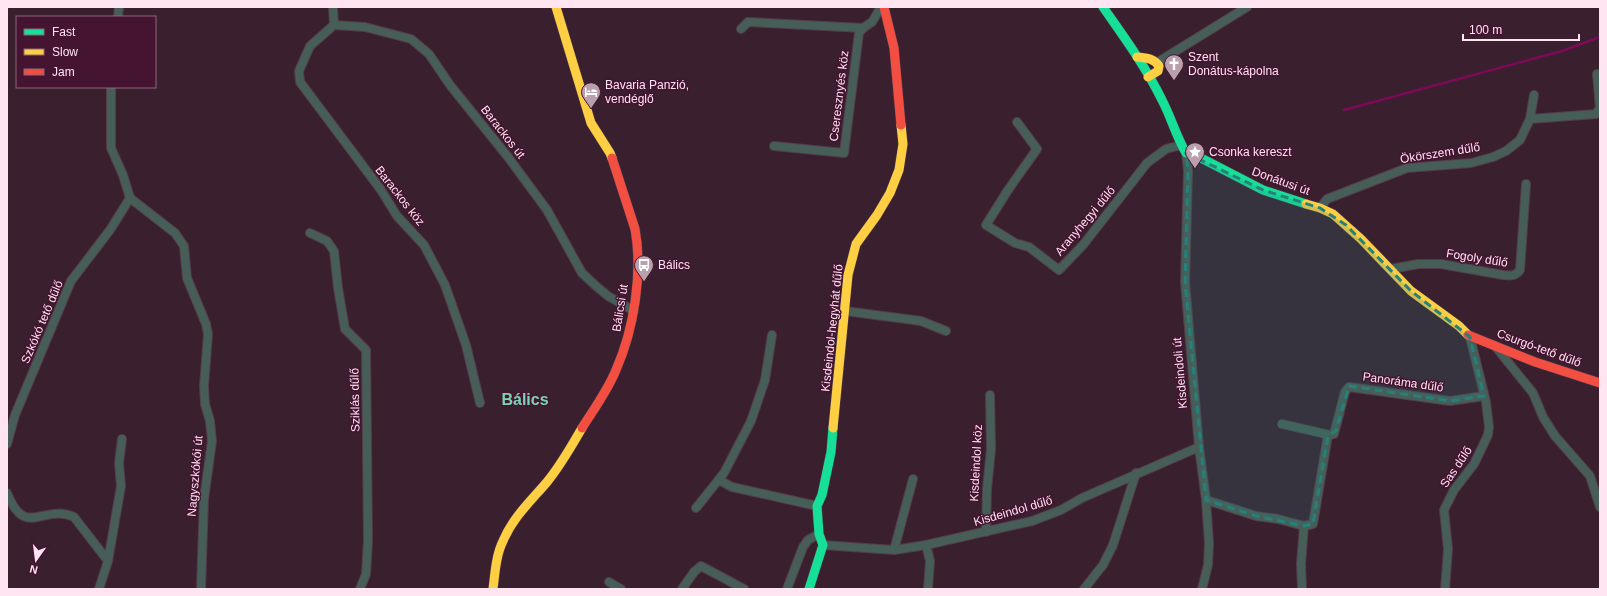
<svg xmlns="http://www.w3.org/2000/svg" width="1607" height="596" font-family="Arial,sans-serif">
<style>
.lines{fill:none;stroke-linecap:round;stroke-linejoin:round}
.stream{stroke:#7c0a57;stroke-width:2.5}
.street-casing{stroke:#533d49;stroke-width:10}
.fast-casing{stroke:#533d49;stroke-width:10}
.slow-casing{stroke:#533d49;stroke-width:10}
.jam-casing{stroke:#533d49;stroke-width:10}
.street{stroke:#475d57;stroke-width:8}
.fast{stroke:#16e098;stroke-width:9}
.slow{stroke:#ffcf43;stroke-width:9}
.jam{stroke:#f24e42;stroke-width:9}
.marked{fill:#27817b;fill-opacity:0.2;stroke:#27817b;stroke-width:3;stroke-dasharray:8 5;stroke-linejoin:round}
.labels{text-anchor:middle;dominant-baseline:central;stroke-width:3;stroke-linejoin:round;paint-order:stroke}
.poi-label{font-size:12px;fill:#ffe4f1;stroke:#451431;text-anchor:start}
.street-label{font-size:12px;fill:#ffe4f1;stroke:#451431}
.district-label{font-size:16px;font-weight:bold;fill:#7bd4b1;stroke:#451431}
</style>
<rect width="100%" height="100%" fill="#3a1f2f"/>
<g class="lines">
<path class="stream" d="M1344,110L1562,51L1600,37"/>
<defs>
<g id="street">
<path d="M333,7L334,25L365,27L411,39L429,54L450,85L508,157L547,210L582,273L596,286L608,296L634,311"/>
<path d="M118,17L119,7"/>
<path d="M334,25L310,46L299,71L300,82L381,190L397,216L424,245L445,285L466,345L480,403"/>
<path d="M741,29L748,22L863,28"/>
<path d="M1158,62L1247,7"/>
<path d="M1597,74L1600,108"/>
<path d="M111,87V148L123,175L130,198L175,233L184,246L187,278L206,324L208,334L204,386L205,404L210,421L212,441L204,499L201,589"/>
<path d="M1530,119L1596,114L1600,108"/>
<path d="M1017,122L1037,149L1008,190L986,225L1015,243L1029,247L1059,270L1083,245L1147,163L1166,149L1181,145"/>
<path d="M774,146L844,153L859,33L863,28L872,22L881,7"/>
<path d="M1186,153L1188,171L1185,282L1199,447L1206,500L1209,543L1208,565L1202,589"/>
<path d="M1320,208L1327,199L1407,168L1471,163L1493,157L1506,151L1520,140L1530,119L1534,95"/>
<path d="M310,233L327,241L334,251L338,288L345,329L366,350L368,541L366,574L360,589"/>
<path d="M1391,269L1418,264H1441L1503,275C1511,276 1516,276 1520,270L1526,184"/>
<path d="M845,311L921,321L946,331"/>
<path d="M1495,346L1533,393L1543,417L1555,436L1590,476L1600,507"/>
<path d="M1282,424L1330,435L1334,434L1345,392L1349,387L1450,401L1484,396"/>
<path d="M7,444L15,415L71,281L110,230L130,198"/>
<path d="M719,480L732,487L817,506"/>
<path d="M7,493C26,540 42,503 74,517L108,561L99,589"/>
<path d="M1206,500L1256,516L1278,519L1304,526L1313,524L1328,435"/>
<path d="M696,508L724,473L751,421L765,380L772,335"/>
<path d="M986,532L987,489L991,449L990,395"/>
<path d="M823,545L894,550L926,545L1032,521L1061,510L1082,498L1199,447"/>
<path d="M926,545L930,561L928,589"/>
<path d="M894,550L913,479"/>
<path d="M108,561L121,486L119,463L122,439"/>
<path d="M609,582L621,589"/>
<path d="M682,589L694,572L701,566L744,589"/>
<path d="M787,589L803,547L808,540L819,534"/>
<path d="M1084,589L1103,565L1113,545L1136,473"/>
<path d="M1302,589L1301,564L1304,526"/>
<path d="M1445,589L1448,549L1444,510L1454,490L1474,464L1488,435L1489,427L1486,402L1470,337"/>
</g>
<g id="fast">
<path d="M1103,7C1124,37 1146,67 1162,100C1171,117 1176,136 1186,153L1199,157L1263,190L1306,204"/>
<path d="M809,589L823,545L819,534L817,506L822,495L831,452L833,428"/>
</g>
<g id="slow">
<path d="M556,7L591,123L610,153L612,158"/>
<path d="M1137,57C1145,58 1154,58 1159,66L1158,71L1148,77"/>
<path d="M1306,204L1320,208L1333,214L1361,239L1411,291L1459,326L1468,335"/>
<path d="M833,428L848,275L856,244L877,215L890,193L899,170L903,144L901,125"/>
<path d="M493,589C495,573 496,555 503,541C513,517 531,501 547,482C561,465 571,447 582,428"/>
</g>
<g id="jam">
<path d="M884,7L894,48L901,125"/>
<path d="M1468,335L1535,362L1600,383"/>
<path d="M582,428C594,409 608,390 616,370C634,329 643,273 635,229L612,158"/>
</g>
</defs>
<use href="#street" class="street-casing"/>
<use href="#fast" class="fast-casing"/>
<use href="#slow" class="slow-casing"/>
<use href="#jam" class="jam-casing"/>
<use href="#street" class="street"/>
<use href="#fast" class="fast"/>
<use href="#slow" class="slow"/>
<use href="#jam" class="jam"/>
</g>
<path class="marked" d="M1186,153L1263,190L1320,208L1346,225L1411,291L1470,337L1484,396L1450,401L1349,386L1336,431L1328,436L1313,524L1304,526L1256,516L1206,500L1185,282L1188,171Z"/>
<defs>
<symbol id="church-pin" viewBox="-11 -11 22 30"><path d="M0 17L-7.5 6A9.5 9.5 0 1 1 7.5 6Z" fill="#ba9fad" stroke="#451431"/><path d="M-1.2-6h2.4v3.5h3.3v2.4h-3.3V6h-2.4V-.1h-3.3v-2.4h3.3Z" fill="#fff"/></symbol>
<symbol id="hotel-pin" viewBox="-11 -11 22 30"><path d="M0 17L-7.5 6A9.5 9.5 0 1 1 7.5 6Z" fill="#ba9fad" stroke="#451431"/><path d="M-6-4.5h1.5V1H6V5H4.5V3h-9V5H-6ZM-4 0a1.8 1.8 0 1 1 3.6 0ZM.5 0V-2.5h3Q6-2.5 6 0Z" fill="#fff"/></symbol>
<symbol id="sight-pin" viewBox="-11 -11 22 30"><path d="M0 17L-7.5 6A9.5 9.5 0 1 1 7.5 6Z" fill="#ba9fad" stroke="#451431"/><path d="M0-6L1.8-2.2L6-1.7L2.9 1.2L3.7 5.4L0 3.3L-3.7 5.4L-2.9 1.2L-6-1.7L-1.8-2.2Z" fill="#fff"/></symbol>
<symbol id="bus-pin" viewBox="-11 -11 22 30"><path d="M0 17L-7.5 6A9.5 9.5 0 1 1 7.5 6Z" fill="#ba9fad" stroke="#451431"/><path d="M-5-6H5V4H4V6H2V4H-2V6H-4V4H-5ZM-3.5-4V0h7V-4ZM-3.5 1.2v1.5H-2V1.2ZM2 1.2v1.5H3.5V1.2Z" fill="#fff"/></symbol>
</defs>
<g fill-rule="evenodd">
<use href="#church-pin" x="1163" y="53" width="22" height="30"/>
<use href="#hotel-pin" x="580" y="81" width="22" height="30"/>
<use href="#sight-pin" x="1184" y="141" width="22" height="30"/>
<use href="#bus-pin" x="633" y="254" width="22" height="30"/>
</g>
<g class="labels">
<g class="poi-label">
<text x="1188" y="57">Szent<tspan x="1188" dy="14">Donátus-kápolna</tspan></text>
<text x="605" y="85">Bavaria Panzió,<tspan x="605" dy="14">vendéglő</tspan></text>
<text x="1209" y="152">Csonka kereszt</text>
<text x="658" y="265">Bálics</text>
</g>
<g class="street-label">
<text transform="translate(839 96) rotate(-83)">Cseresznyés köz</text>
<text transform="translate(503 132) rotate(52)">Barackos út</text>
<text transform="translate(1440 153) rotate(-9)">Ökörszem dűlő</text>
<text transform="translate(1281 181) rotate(20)">Donátusi út</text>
<text transform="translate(400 196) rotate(52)">Barackos köz</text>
<text transform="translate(1085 221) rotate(-50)">Aranyhegyi dűlő</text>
<text transform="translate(1477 258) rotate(9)">Fogoly dűlő</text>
<text transform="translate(620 308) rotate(-81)">Bálicsi út</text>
<text transform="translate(42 322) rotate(-67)">Szkókó tető dűlő</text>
<text transform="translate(832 328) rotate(-84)">Kisdeindol-hegyhát dűlő</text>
<text transform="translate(1539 348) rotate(20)">Csurgó-tető dűlő</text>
<text transform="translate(1180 373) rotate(-95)">Kisdeindoli út</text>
<text transform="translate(1403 382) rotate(8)">Panoráma dűlő</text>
<text transform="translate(355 400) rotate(-91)">Sziklás dűlő</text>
<text transform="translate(976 463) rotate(-87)">Kisdeindol köz</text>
<text transform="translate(1456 467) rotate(-56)">Sas dűlő</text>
<text transform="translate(195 476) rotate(-85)">Nagyszkókói út</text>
<text transform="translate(1013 511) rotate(-16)">Kisdeindol dűlő</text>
</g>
<g class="district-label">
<text x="525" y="399">Bálics</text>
</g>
</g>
<rect width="1607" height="596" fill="none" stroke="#ffe4f1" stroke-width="16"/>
<rect x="16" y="16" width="140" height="72" fill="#451431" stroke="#8f677e"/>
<rect x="24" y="29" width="20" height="6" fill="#16e098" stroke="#8f677e"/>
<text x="52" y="36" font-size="12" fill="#ffe4f1">Fast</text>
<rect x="24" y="49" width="20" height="6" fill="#ffcf43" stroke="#8f677e"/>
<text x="52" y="56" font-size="12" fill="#ffe4f1">Slow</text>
<rect x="24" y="69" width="20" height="6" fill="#f24e42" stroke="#8f677e"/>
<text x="52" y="76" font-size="12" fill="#ffe4f1">Jam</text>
<g transform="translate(36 560) rotate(194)" stroke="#451431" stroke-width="3" paint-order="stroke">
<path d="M0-3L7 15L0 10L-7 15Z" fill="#ffe4f1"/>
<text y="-6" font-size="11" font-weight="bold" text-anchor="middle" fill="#ffe4f1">N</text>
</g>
<path d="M1463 34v6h116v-6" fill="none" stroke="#ffe4f1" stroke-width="2"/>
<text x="1469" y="34" font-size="12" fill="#ffe4f1" stroke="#451431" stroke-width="3" paint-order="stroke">100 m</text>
</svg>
